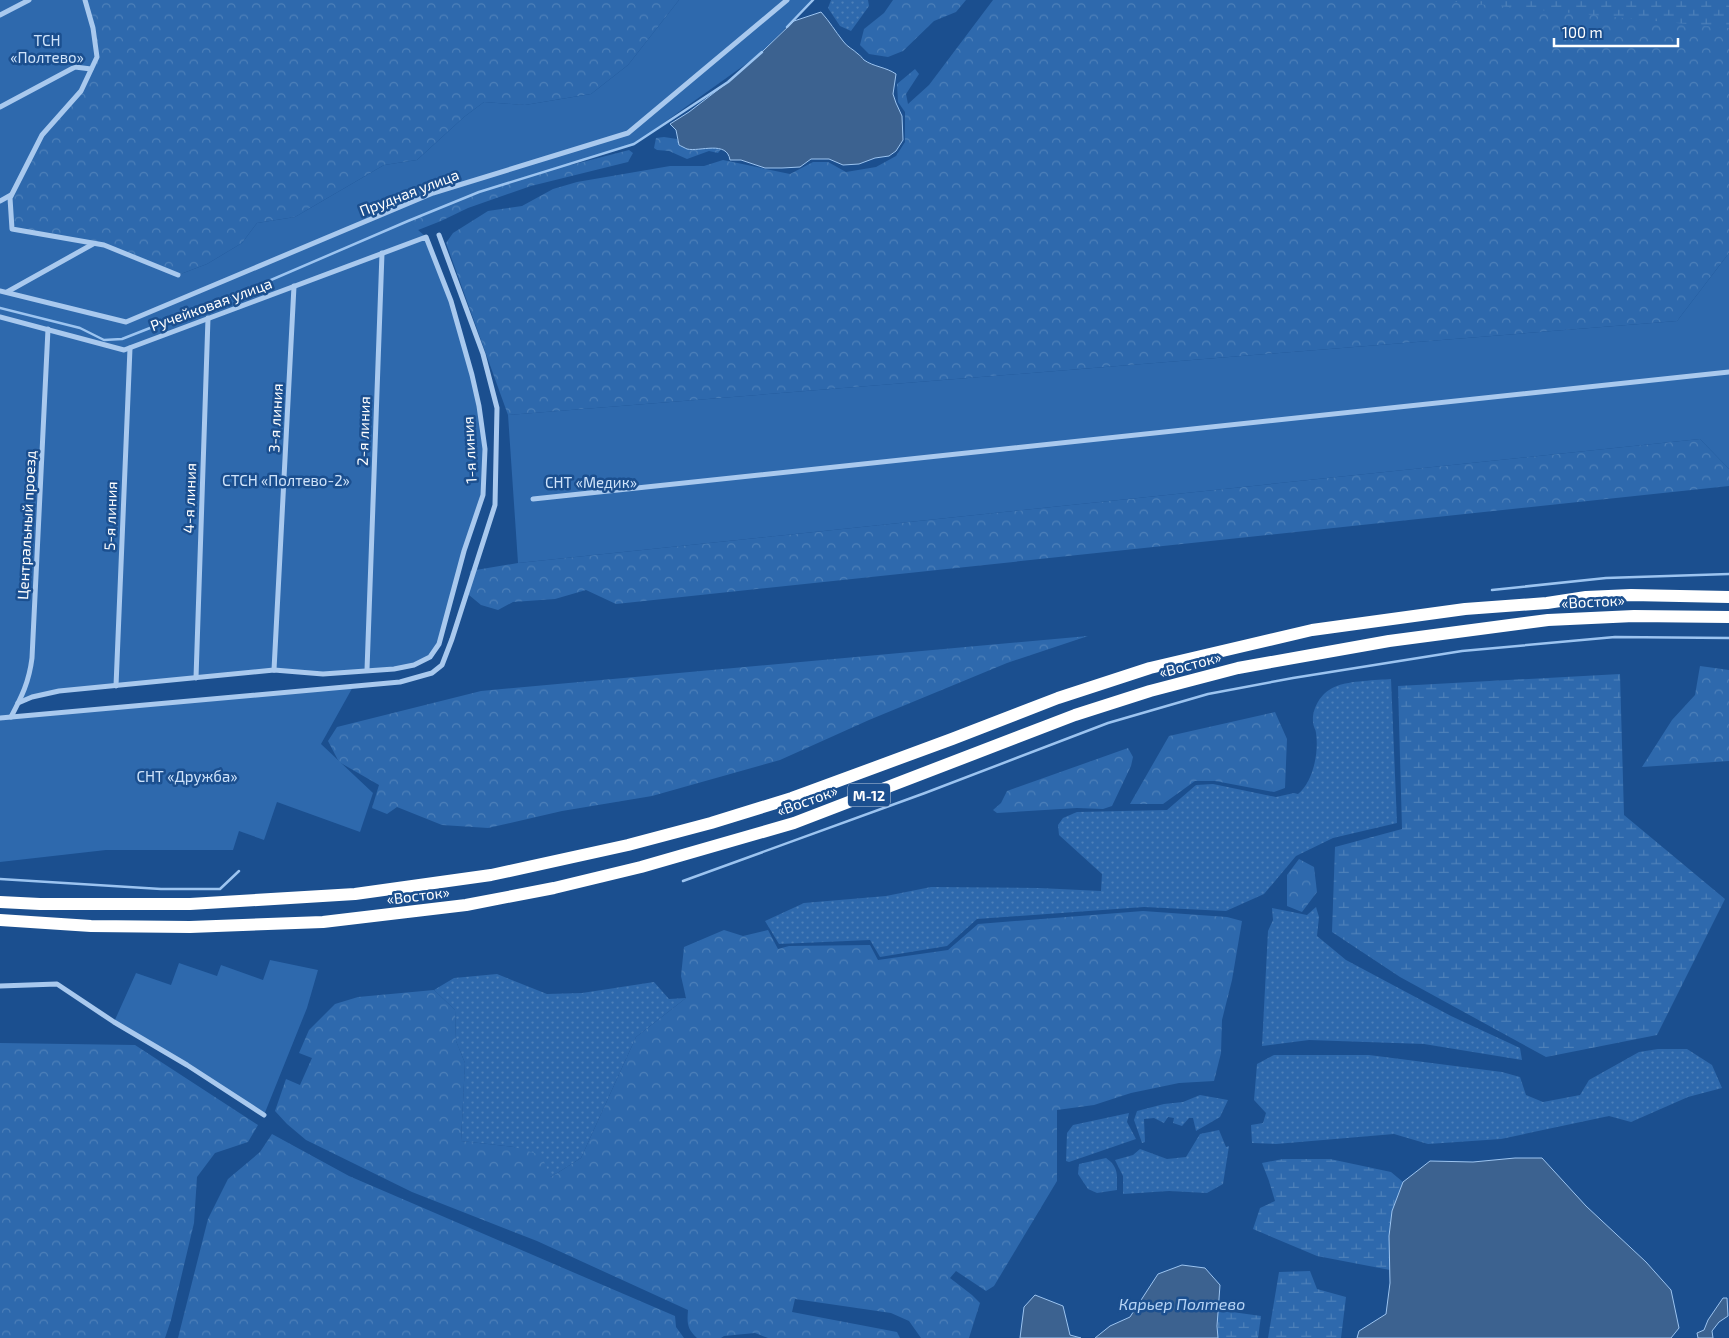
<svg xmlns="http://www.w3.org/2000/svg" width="1729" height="1338" font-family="'Exo 2',sans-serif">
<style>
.grass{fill:url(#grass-dots)}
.forest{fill:url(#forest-crowns)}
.wetland{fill:url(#wetland-marsh)}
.garden{fill:#2e69ad}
.water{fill:#3c6290;stroke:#9cc4f0}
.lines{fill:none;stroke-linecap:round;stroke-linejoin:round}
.stream{stroke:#9cc4f0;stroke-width:2.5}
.street{stroke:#a9c9ee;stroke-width:5}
.highway{stroke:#fff;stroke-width:12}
.labels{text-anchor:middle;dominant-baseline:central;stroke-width:5;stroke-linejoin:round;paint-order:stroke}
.shield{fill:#1b4f8f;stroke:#bbcadd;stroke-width:1}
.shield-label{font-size:14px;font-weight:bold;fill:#fff}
.park-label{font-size:15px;fill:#cfe3fa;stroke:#1b4f8f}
.street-label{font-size:15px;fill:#fff;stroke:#1b4f8f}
.water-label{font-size:16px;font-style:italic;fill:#b5d3f5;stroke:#1b4f8f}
</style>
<defs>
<pattern id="grass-dots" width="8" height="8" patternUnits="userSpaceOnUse" patternTransform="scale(1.25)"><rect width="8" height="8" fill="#2e69ad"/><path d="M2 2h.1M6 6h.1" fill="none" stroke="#4d80b9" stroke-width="1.8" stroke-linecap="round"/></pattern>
<pattern id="forest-crowns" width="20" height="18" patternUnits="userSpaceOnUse" patternTransform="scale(1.25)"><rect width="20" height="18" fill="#2e69ad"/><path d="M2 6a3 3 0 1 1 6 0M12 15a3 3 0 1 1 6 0" fill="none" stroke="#4d80b9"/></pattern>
<pattern id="wetland-marsh" width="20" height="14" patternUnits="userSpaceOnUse" patternTransform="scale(1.25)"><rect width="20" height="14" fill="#2e69ad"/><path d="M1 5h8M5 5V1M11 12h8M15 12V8" fill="none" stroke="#4d80b9"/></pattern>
</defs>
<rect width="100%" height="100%" fill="#1b4f8f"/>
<g class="grass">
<path d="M831,0H868L869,6L851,31L840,26L828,8Z"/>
<path d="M1391,679L1397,823L1333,838L1296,856L1264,894L1226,911L1144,907L977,919L947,946L880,957L870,940L779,944L765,921L804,903L886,896L931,887L1039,888L1101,891L1102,874L1059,835L1058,825L1063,818L1077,812L1167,810L1196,785L1213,784L1276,797L1294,793L1298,794C1313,782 1319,753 1316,733C1316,730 1313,726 1313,722C1312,707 1322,691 1337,686C1349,681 1377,680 1391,679Z"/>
<path d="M1316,907L1319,917L1317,936L1346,960L1451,1016L1520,1048L1522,1060L1424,1044L1309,1040L1262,1046L1268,931L1273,920L1272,908L1307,915Z"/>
<path d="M497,974L547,994L582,993L654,982L669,999L686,998L636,1037L581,1158L551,1177L514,1147L461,1141L465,1063L456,1041L455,1010L434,990L454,978Z"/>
<path d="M1658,1049H1687L1712,1065L1722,1088L1688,1097L1631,1122L1609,1116L1501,1139L1428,1144L1394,1134L1276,1144L1252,1143L1251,1125L1263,1123L1266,1113L1254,1100L1257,1064L1274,1055H1369L1502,1072L1520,1077L1526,1095L1543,1102L1580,1095L1589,1080L1639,1052Z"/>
<path d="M1200,1095L1228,1100L1220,1117L1196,1131L1193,1118H1189L1182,1126L1173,1123L1174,1118L1168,1117L1164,1123L1154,1118L1144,1119L1145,1142L1142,1143L1134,1120L1137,1111L1164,1104L1183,1102Z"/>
<path d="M1129,1113L1127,1122L1136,1139L1069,1162L1066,1161L1067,1133L1073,1125Z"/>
<path d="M1219,1130L1226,1147L1229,1146L1223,1184L1207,1193L1169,1191L1123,1194V1176L1115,1160L1133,1155L1140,1149L1167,1159L1186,1157L1200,1134Z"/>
<path d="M1106,1158C1119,1167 1117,1175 1117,1190L1097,1193L1088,1189L1078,1174L1079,1164Z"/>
</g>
<g class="forest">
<path d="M85,0H679L628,65L591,94L525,105L484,102L464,117L417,160L384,165L295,217L257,223L242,243L207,264L178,275L12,229L10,198Z"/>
<path d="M893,0H966L956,12L934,21L903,51L888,57L869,54L860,45L864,29L884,13Z"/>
<path d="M993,0H1729V253L1677,321L508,415L446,243L453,233L488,211L522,206L553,189L577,182L670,166H704L723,160L790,174L813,162H828L846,172L876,167L896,156L905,142V112L898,102L897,84L915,69L919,74L906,94L908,104L929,85Z"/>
<path d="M664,137L677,139C684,157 706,144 721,149L718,153L709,151L687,159L669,151L657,150L654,148L656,138Z"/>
<path d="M629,150L633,153L628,162L531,186L468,208L441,221L124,346L78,313L299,258L559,161L571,165Z"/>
<path d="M1700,439L1729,469V486L616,604L586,590L555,599L513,602L498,610L481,605L469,595L470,571L518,563Z"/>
<path d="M1088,636L1007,663L869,720L780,760L652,796L562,811L488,828L442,825L397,807L387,814L372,808L379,785L339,762L328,741L337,727L481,691Z"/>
<path d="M1700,666L1729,670V761L1642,767L1672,720L1695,695Z"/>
<path d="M1275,712L1287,739L1285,788L1274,792L1215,781H1195L1163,804H1130L1169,736Z"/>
<path d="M1128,748L1133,757L1131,766L1112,806L1103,809L1077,808L997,813L993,810L1001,803L1007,791Z"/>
<path d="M1299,859L1314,867L1317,892L1302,912L1287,906V875Z"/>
<path d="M1143,911L1227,917L1242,921L1232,980L1222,1020L1221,1053L1214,1081L1179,1083L1131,1093L1094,1105L1057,1110V1181L994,1286L986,1291L956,1271L950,1278L972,1295L980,1303L969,1338H921L909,1321L891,1313L795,1299L792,1312L897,1332L900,1338H768L755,1333L724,1336L721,1338H697C687,1329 687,1323 688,1310L537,1241L412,1192L306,1140L287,1124L275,1111L286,1079L300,1085L312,1058L299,1053L309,1030L335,1004L358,997L434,990L455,1010L456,1041L465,1063L461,1141L514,1147L541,1155L551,1177L581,1158L636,1037L686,998L681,976L684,947L724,930L743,936L768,930L778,949L789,946L870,945L878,960L948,950L978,924Z"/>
<path d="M0,1043L135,1045L258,1125L248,1142L215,1153L197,1177L194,1223L171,1320L165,1338H0Z"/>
<path d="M272,1134L349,1176L675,1316L676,1327L684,1338H178L208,1219L228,1179L260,1152Z"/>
</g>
<g class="wetland">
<path d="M1435,0H1729V28Z"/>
<path d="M1620,674L1624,815L1725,899L1657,1035L1546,1057L1400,977L1332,932L1335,847L1402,829L1398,686Z"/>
<path d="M1283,1159H1330L1391,1172L1403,1182L1392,1211L1389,1236L1390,1270L1317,1256L1253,1229L1260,1208L1275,1201L1269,1181L1262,1163Z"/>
<path d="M1310,1271L1317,1289L1346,1297L1341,1338H1268L1279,1272Z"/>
<path d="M1218,1310L1261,1316L1258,1338H1218Z"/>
</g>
<g class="garden">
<path d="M0,0H85L97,57L81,91L42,135L10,198L12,229L104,245L178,275L207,264L242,243L257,223L295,217L384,165L417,160L464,117L484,102L525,105L591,94L628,65L679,0H813L760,54L634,144L479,192L408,221L426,237L451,301L472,375L485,449L483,495L464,551L439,644L430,657L414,665L323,674L274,670L59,691L18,703L11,716L354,685L321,744L373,793L360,832L277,802L264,840L239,831L233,850H106L0,862Z"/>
<path d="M1729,253V469L1700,439L518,563L508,415L1677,321Z"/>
<path d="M270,960L318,970L307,1008L264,1115L114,1022L136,973L171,985L179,963L217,976L221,965L263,980Z"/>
</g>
<g class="water">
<path d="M821,12C830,22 835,31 843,41C847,47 853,49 858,54C860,55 862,58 864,60C874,67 886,67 896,74L893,94L896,103L902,116L903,140L896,151L889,156L875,158L859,164L843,165L829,159H811L800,167L782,168H765L741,160H730C727,140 700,152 687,149C685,148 681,146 679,145L676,130L670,124L689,112L728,82L764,50L794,21Z"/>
<path d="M1515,1158H1542L1586,1206L1646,1262L1671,1290L1679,1328L1671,1338H1357L1359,1331L1386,1314L1390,1283L1389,1236L1392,1211L1403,1182L1430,1161L1473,1162Z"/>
<path d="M1182,1265L1205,1268L1220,1285L1217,1326L1218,1338H1095L1110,1326L1130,1317L1158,1274Z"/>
<path d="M1035,1295L1063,1306L1070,1335L1081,1338H1020L1024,1307Z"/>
<path d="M1723,1298H1727L1728,1316L1719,1322L1712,1331L1713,1338H1698L1697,1333L1704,1330L1708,1320Z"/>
</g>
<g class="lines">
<g class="stream">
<path d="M787,27L813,0"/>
<path d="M0,308L80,328L104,340L122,339L257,286L408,221L479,192L634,144L728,82L762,52"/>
<path d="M1492,590L1606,578L1729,574"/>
<path d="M0,879L161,889H220L239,871"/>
<path d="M683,881L925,793L1108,723L1208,694L1293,678L1462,651L1615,637L1729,638"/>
</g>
<g class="street">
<path d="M85,0L93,28L97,57L81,91L42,135L10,198L12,229L104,245L178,275"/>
<path d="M0,15L29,0"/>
<path d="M0,107L75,67L91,69"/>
<path d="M0,201L11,195"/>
<path d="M0,291L126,322L433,193L628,133L787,0"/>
<path d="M7,292L93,244"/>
<path d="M0,317L124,350L426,237L451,301L472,375L479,406L485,449L483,495L464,551L439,644L430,657L414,665L394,669L323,674L274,670L59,691L32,697L18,703"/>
<path d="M533,499L1729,372"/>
<path d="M274,670L294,286"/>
<path d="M367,670L382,253"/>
<path d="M196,678L208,318"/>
<path d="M116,686L130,348"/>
<path d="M11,717C22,696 29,682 32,658L48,329"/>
<path d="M0,718L400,682L432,673L442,665L452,639L495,505L497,408L483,354L439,235"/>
<path d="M0,986L57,984L114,1022L187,1065L264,1115"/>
</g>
<g class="highway">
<path d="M0,902L40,904H190L355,894L491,875L628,845L711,823L792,798L952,739L1058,698L1150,668L1248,645L1312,630L1465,609L1547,603L1586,597L1631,595L1729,597"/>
<path d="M0,920L91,926L190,927L323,922L466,905L554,888L641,867L794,823L1075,715L1150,691L1238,668L1389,641L1548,620L1634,616L1729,617"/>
</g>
</g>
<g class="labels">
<rect class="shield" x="848" y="783.5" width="42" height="23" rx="4"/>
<g class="shield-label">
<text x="869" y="795">М-12</text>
</g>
<g class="park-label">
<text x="47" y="40">ТСН<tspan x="47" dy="17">«Полтево»</tspan></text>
<text x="286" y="480">СТСН «Полтево-2»</text>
<text x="591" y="482">СНТ «Медик»</text>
<text x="187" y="776">СНТ «Дружба»</text>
</g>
<g class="street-label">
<text transform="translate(409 192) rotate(-21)">Прудная улица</text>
<text transform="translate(211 304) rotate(-20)">Ручейковая улица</text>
<text transform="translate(275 418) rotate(-87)">3-я линия</text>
<text transform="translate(363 431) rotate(-88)">2-я линия</text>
<text transform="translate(469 450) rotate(-93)">1-я линия</text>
<text transform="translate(189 498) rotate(-88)">4-я линия</text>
<text transform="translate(110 516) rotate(-88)">5-я линия</text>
<text transform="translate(26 525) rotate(-87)">Центральный проезд</text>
<text transform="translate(1593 601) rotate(-3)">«Восток»</text>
<text transform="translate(1190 664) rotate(-15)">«Восток»</text>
<text transform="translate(807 800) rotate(-20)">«Восток»</text>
<text transform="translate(418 895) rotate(-7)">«Восток»</text>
</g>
<g class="water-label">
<text x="1182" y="1303">Карьер Полтево</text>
</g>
</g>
<path d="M1554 38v8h124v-8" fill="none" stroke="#ffffff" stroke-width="2.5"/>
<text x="1562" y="38" font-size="15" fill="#ffffff" stroke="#1b4f8f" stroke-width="4" paint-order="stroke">100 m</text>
</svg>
